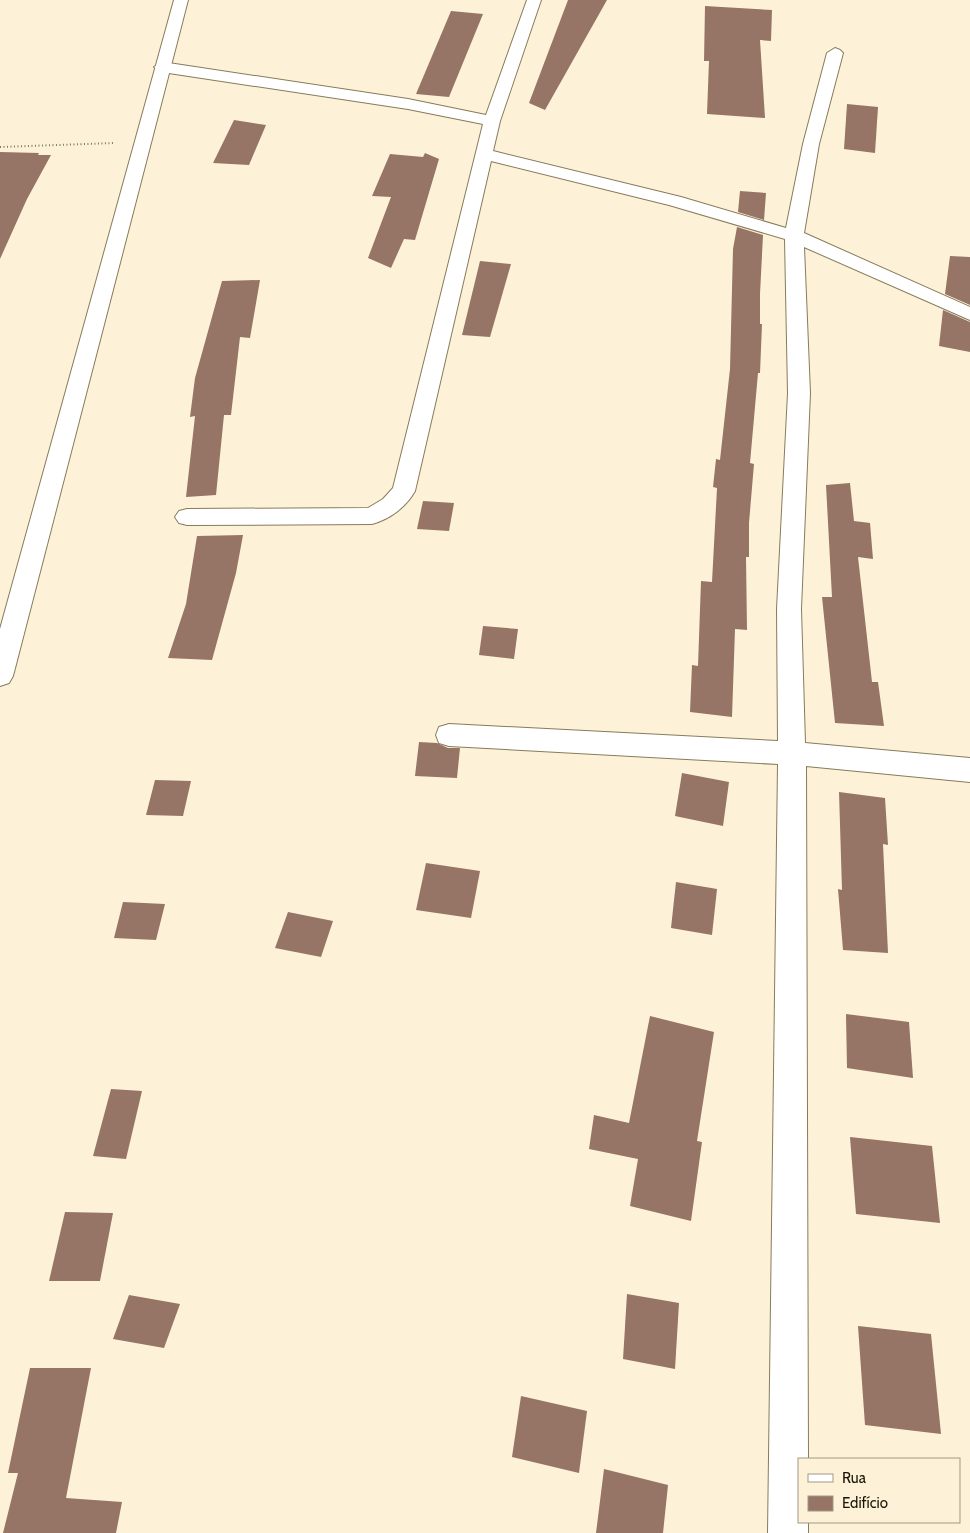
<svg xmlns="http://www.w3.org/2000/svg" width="970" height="1533" font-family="Cabin,sans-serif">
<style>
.building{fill:#967466}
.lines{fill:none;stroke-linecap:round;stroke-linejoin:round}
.minor-casing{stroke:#877b5b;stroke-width:2}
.major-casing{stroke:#877b5b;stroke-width:2}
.path{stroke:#7f7865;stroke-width:2;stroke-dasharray:1 2.5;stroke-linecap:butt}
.minor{fill:#fff;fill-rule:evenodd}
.major{fill:#fff;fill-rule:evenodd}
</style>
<rect width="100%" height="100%" fill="#fdf2d7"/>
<g class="building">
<path d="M568,0H607L545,110L529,103Z"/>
<path d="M705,6L772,10L771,41L760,40L765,118L707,114L709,61H704Z"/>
<path d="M451,11L483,14L449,97L416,94Z"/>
<path d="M847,104L878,107L875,153L844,149Z"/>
<path d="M234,120L266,125L249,165L213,163Z"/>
<path d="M0,152L39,153L38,155H51L27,199L0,259Z"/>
<path d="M425,153L439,159L415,240L404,239L391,268L368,258L391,197L372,196L390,154L423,157Z"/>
<path d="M740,191L766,193L764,220L738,212Z"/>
<path d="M737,227L763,235L760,294V324H762L760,373H758L750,463L754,464L749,523V557H746L747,630L735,629L732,717L690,712L692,665L698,666L701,581L712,582L717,488L713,487L716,459L720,460L730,369L733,249Z"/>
<path d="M950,256L970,257V305L945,294Z"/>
<path d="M480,261L511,264L490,337L462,335Z"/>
<path d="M260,280L250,338L240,337L231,415H224L216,495L186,497L195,416L190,417L195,378L222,281Z"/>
<path d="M943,310L970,322V352L939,346Z"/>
<path d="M850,483L854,521L870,523L873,559L858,557L872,682H878L884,726L835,723L822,597H832L826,485Z"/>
<path d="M423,501L454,503L449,531L417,529Z"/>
<path d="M243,535L236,573L212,660L168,658L186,604L197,536Z"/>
<path d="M483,626L518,629L514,659L479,655Z"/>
<path d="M419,742L437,743L448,748H460L457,778L415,776Z"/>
<path d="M682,773L729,782L723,826L675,816Z"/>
<path d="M155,780L191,781L183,816L146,815Z"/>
<path d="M839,792L885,798L888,845L883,844L888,953L843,950L838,889L842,890Z"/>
<path d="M426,863L480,871L471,918L416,910Z"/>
<path d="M676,882L717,889L712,935L671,928Z"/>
<path d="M123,902L165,904L156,940L114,938Z"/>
<path d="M288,912L333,921L321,957L275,948Z"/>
<path d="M846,1014L909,1022L913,1078L847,1068Z"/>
<path d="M650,1016L714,1032L697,1141L702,1142L691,1221L630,1206L638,1159L589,1149L594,1115L629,1123Z"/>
<path d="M111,1089L142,1091L126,1159L93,1156Z"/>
<path d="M850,1137L932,1146L940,1223L856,1214Z"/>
<path d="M65,1212L113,1213L100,1281H49Z"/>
<path d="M627,1294L679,1303L675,1369L623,1359Z"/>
<path d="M129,1295L180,1304L164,1348L113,1339Z"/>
<path d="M858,1326L931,1334L941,1434L865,1425Z"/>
<path d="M30,1368H91L66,1498L122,1502L116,1533H3L18,1473H8Z"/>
<path d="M521,1396L587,1411L579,1473L512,1457Z"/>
<path d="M604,1469L668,1485L663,1533H596Z"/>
</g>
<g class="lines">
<defs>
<path id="minor" d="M527,0H541L500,121L493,151L681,197L786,228L803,144L827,53L835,48L840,50L843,53L819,144L804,233L970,307V320L804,247L810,393L801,609L805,743L970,758V782L806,766L808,1459H799V1522H808V1533H768L778,764L449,746L439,743L436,735L439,727L449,724L778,741L777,609L788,393L785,239L669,205L491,161L415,491C406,507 390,519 372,524L187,525L179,523L175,517L179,511L187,509L368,508L383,499L393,488L483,124L408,109L162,72L154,67L162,62L408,99L486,115Z"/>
<path id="major" d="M174,0H188L13,676L9,683L0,686V629Z"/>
</defs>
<use href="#minor" class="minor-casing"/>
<use href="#major" class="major-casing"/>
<path class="path" d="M0,147L114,143"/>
<use href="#minor" class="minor"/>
<use href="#major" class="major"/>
</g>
<rect x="798" y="1458" width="162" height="65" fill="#fdf2d7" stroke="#a19984"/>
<rect x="808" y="1474" width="25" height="8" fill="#ffffff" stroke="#a19984"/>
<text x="842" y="1483" font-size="15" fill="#181307">Rua</text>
<rect x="808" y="1496" width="25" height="15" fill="#967466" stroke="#a19984"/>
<text x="842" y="1508" font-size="15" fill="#181307">Edifício</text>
</svg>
